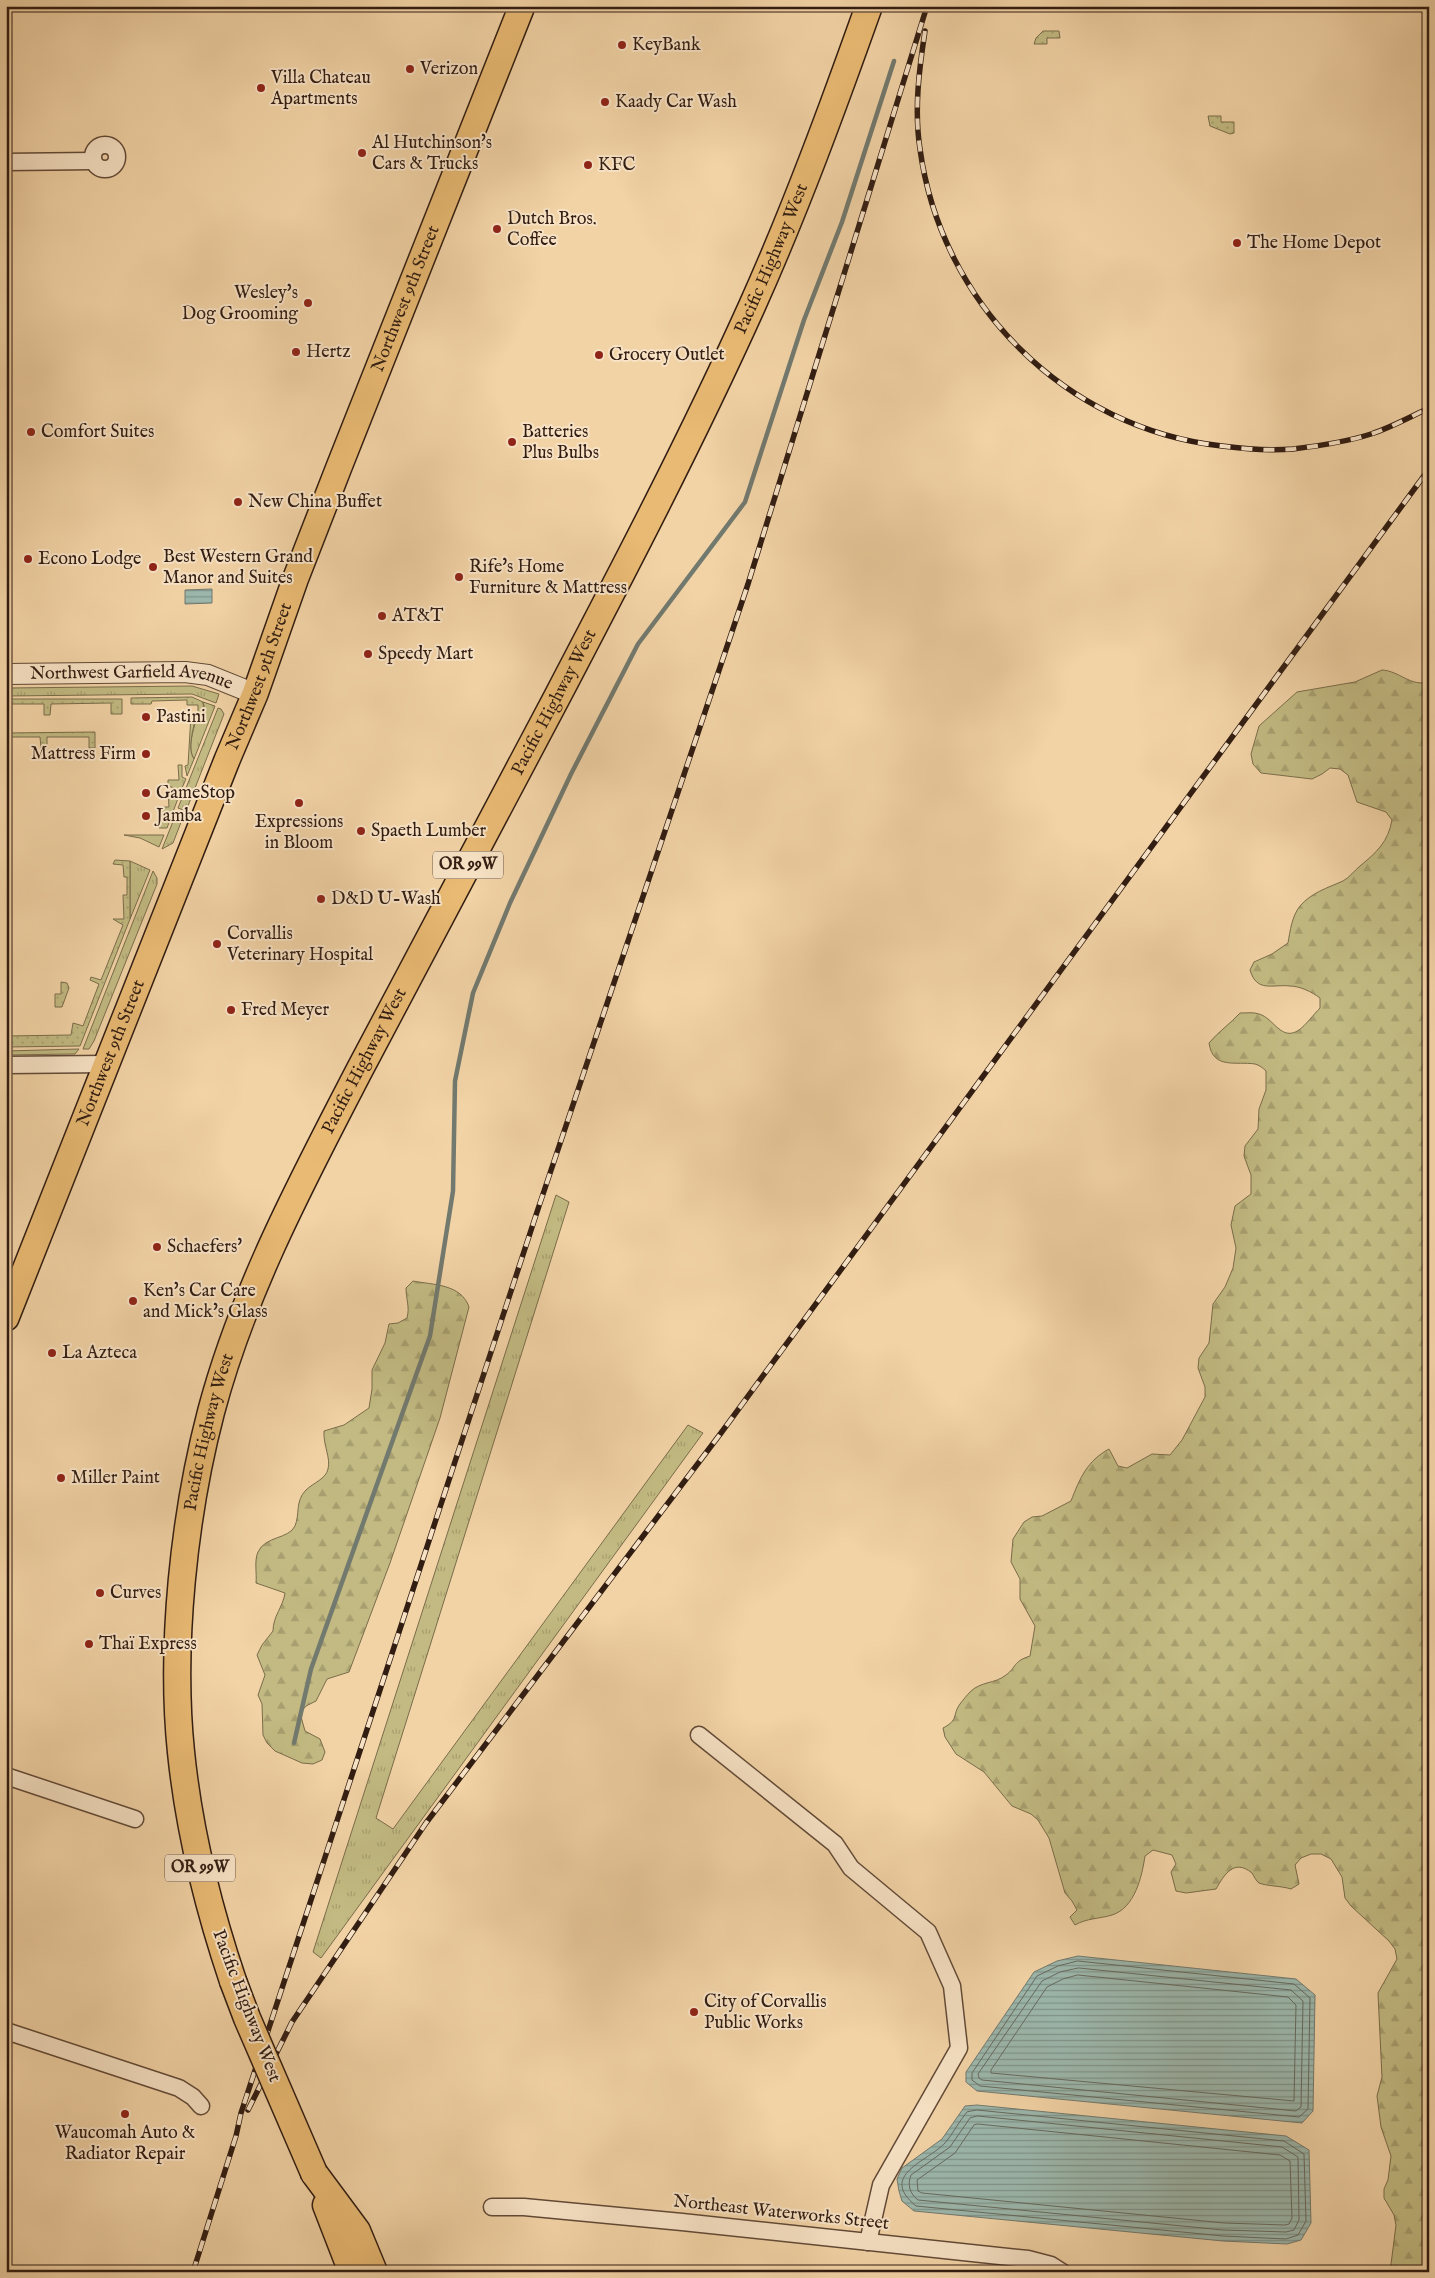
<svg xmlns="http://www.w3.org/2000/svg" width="1435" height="2278" font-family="'IM FELL English',serif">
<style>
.grass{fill:url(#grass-tufts);stroke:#7a6c4a}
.forest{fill:url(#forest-firs);stroke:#7a6c4a}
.park{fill:url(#park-dots);stroke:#7a6c4a}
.water{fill:url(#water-rules);stroke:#72796e}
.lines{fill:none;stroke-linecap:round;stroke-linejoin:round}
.shore{stroke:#676a5f;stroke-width:1}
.stream{stroke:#72796e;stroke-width:4.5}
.minor-casing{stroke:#624a37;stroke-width:19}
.tertiary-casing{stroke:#624a37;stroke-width:22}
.primary-casing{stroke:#321d12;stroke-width:28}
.trunk-casing{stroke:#321d12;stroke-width:29}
.minor{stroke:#f7e2c5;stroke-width:16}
.tertiary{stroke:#f7e2c5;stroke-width:20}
.primary{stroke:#e9ba73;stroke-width:25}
.trunk{stroke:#e9ba73;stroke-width:26}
.rail-casing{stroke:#321d12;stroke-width:5.5}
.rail{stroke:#f7e2c5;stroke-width:4;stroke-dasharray:11;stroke-linecap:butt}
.trunk-bridge-casing{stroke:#321d12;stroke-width:29;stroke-linecap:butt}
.trunk-bridge{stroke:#e9ba73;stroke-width:26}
.poi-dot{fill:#8f2418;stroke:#f7e2c5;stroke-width:2}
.labels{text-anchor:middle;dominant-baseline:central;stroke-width:4;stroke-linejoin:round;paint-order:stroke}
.shield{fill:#f7e2c5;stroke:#6d5848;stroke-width:1}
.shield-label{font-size:16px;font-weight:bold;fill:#321d12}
.poi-label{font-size:18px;fill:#321d12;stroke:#f7e2c5;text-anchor:start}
.street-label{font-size:18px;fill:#321d12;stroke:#f7e2c5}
</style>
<defs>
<pattern id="grass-tufts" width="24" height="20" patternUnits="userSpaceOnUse" patternTransform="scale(1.25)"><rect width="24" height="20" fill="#c2ba82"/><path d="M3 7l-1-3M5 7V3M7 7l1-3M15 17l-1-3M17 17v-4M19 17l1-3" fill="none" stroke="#a79f6f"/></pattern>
<pattern id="forest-firs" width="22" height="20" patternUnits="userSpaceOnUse" patternTransform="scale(1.25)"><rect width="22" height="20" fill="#c2ba82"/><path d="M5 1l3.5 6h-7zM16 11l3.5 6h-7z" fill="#a79f6f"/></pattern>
<pattern id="park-dots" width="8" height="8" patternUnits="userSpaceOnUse" patternTransform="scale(1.25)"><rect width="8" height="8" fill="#c2ba82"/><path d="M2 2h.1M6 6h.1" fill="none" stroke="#a79f6f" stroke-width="1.8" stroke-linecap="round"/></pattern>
<pattern id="water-rules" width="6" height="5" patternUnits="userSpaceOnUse" patternTransform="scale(1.25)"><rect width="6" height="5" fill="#9cb7ac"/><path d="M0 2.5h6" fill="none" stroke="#80948b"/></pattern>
</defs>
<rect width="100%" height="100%" fill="#f2d3a6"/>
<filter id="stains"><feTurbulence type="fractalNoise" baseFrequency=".004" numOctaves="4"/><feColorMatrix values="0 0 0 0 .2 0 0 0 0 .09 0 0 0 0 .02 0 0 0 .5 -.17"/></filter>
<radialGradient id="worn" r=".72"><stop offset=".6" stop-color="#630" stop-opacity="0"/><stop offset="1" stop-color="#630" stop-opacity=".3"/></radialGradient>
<g class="grass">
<path d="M192,686L219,694L216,703L192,694L6,696V689L9,688Z"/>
<path d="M203,702L215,706L194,759C187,749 193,731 196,720L201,718L205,710Z"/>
<path d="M218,708L221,709L224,714L186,811L178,808Z"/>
<path d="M178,765H182V777L186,779L181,790L168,786V780H179Z"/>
<path d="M168,790L180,793L167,828H159L158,807H169Z"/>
<path d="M176,814L183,817L173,843L162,849Z"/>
<path d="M124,835H164L159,847L140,838Z"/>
<path d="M130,861L150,870L130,919Z"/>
<path d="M153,871L157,878V884L94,1041L89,1049H83Z"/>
<path d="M79,1049L75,1054L6,1055V1051Z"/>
<path d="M556,1195L569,1202L376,1818L393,1829L688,1425L703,1433L321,1958L313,1952Z"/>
</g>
<g class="forest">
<path d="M1382,670C1400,671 1410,687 1429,682V2272H1390L1396,2225L1394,2215L1384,2198V2189L1388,2180L1391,2156L1381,2127L1377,2096L1382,2077L1378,1993L1397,1959L1395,1949L1389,1941L1351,1906L1345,1898L1342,1877L1331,1859L1321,1854H1311L1301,1858L1295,1865L1299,1884L1291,1889C1282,1886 1266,1886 1259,1883C1256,1881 1254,1876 1252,1873C1234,1858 1224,1875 1216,1889L1186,1893L1176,1891L1171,1872L1176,1864L1172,1855L1153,1850L1145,1856C1142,1876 1135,1908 1112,1915C1099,1919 1087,1918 1075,1925L1070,1917L1077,1910L1072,1901L1065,1893L1049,1838L1038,1820L1031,1814L1012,1806L984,1772L956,1754L945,1737L943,1728C959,1720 952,1715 960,1704C963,1700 967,1695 970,1692C981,1681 995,1684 1006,1675C1017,1667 1012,1662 1030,1656L1035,1626L1020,1599V1579L1011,1562L1013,1539L1024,1522L1032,1517L1042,1516L1071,1501C1080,1478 1087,1461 1109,1449L1118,1466L1127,1468L1152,1454L1170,1455L1182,1440L1205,1397V1387L1198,1368L1199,1358L1209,1343L1213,1304L1225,1287L1233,1268L1236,1248L1231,1225L1235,1206L1251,1194V1175L1244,1156L1245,1146L1258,1129L1259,1109L1266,1090V1071C1263,1068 1259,1065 1255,1064C1236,1061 1213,1070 1209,1043C1218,1032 1230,1024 1240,1013C1246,1013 1254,1012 1259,1014C1274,1018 1281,1042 1299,1030C1305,1026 1314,1014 1320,1008V998C1312,992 1300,986 1290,986C1272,984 1257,993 1250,970L1254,962L1272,954L1288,943C1290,931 1292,916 1300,906C1311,893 1327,888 1343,881C1350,877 1354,871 1360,866C1377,852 1388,842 1392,820L1386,812L1357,802L1348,775L1340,769L1330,768L1322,774L1312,779L1261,773L1253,764L1251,754L1259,726L1297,692L1355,682Z"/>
<path d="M413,1281C434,1285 461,1284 469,1307L440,1418L390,1563L349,1672L327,1679L316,1701L306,1706L300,1713L305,1731L320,1739L325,1752L322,1760L313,1764L302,1763L275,1751L267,1743L263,1735L262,1704L258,1695L265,1675L257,1655L262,1645L273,1631C273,1616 283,1607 285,1593L256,1583C257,1574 254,1560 258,1552C265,1536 289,1539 295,1526C300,1514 295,1501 306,1490C313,1483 326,1479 328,1469C331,1458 323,1445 324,1431L344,1425L369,1408L372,1389V1370L385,1343L389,1324L398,1323L407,1318C410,1307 406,1299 406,1288Z"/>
</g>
<g class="park">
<path d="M1043,31H1059L1060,38H1047V44H1034L1036,38Z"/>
<path d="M1208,116H1221V122H1234V133L1230,134L1210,126Z"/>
<path d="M192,697L203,702L204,715L195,720C193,731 187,749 194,759L187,776L185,766L188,765L191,715H198V705H187V700L152,701L151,704H131V698Z"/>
<path d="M6,699H122V714H111V703L51,704L50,715H44V704H9L8,715H6Z"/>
<path d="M95,732V748H89V737H47V748H41L40,737H6V733Z"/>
<path d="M115,860L130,861V919L80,1046L6,1047V1036L71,1035L73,1023L83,1026L99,984L90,980L91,977L101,980L123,925L113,919H124L123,895H127V877H124L123,865L113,864Z"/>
<path d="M61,982L67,983L69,988L62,1007H55V994H61Z"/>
</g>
<g class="water">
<path d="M212,589V603L185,604V590Z"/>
<path d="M1078,1956L1296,1979L1315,1995L1313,2111L1302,2123L977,2091L966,2082V2072L1034,1972L1057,1961Z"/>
<path d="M977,2105L1286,2136L1309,2150L1311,2223L1301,2240L1287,2244L1223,2241L914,2211L902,2201L899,2191L897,2179L902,2168L942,2139L965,2106Z"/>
</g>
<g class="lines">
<g class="shore">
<path d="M1078,1961L1294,1984L1310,1998L1308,2109L1299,2117L980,2086L972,2080V2073L1037,1976L1058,1966Z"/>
<path d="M1079,1968L1291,1990L1303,2001L1301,2107L1296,2111L982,2080L979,2078L978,2074L1042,1981L1060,1972Z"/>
<path d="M1078,1975L1288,1997L1296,2005L1294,2101L991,2073V2070L1047,1987L1063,1979Z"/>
<path d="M977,2110L1284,2141L1304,2154L1306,2221L1298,2235L1286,2239L1223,2236L916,2206C878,2175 927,2162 945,2143C953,2134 959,2121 967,2112Z"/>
<path d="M978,2116L1282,2147L1298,2157L1299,2220L1294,2230L1286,2232L1223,2230L918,2200C910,2194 907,2185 911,2175L950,2147L970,2118Z"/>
<path d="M978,2124L1280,2155L1290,2161L1292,2218L1289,2224L1285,2225L1224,2223L922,2193L918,2191L917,2180L955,2153L974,2125Z"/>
</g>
<path class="stream" d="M294,1743L311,1669L430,1336L453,1191L455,1081L473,993L510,903L571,774L638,644L745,502L804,320L842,222L894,61"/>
<defs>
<g id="minor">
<circle cx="105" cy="157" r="12"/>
<path d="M6,162L93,161"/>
<path d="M6,1065L106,1064"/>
<path d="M699,1735L835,1844L851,1868L928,1932L952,1986L959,2048L881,2185L868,2242"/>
<path d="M6,1776L135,1819"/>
<path d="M6,2031L179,2088L193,2097L201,2106"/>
<path d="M492,2207H524L682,2222L1028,2259L1051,2265L1062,2272"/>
</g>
<g id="tertiary">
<path id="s1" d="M6,674L185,672L208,675L255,694"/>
</g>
<g id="primary">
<path id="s2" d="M6,1318L227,760L255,694L295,580L339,467L522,6"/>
</g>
<g id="trunk">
<path id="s3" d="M233,1981C208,1907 189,1831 181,1752C170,1646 184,1515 211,1412C243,1291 303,1179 360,1069C425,945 491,823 556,699C624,569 692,439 752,306C796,208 833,107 869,6"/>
<path d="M314,2173L357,2231L374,2272"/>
<path d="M326,2205L352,2272"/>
</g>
</defs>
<use href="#minor" class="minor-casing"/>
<use href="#tertiary" class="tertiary-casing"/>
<use href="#primary" class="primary-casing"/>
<use href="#trunk" class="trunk-casing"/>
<use href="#minor" class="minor"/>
<use href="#tertiary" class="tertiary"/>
<use href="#primary" class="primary"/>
<use href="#trunk" class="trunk"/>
<defs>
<g id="rail">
<path d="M925,31C919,70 914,110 920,149C941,304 1066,429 1222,446C1245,449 1269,451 1293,449C1318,446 1346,442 1371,434C1390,428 1410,417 1429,408"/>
<path d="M248,2110L292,2022L426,1823L721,1433L1429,469"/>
<path d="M193,2272L236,2136L241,2113L538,1209L748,584L927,6"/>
</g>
</defs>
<use href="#rail" class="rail-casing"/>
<use href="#rail" class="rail"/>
<defs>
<path id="trunk-bridge" d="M233,1981L247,2018L314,2173"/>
</defs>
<use href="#trunk-bridge" class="trunk-bridge-casing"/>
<use href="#trunk-bridge" class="trunk-bridge"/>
</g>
<g class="poi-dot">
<circle cx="622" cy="45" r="5"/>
<circle cx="410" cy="69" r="5"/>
<circle cx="261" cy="88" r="5"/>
<circle cx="605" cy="102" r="5"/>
<circle cx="362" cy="153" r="5"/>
<circle cx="588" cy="165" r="5"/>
<circle cx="497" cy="229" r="5"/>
<circle cx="1237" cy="243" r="5"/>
<circle cx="308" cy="303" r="5"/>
<circle cx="296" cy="352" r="5"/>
<circle cx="599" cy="355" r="5"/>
<circle cx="31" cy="432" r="5"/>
<circle cx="512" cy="442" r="5"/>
<circle cx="238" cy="502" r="5"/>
<circle cx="28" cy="559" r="5"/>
<circle cx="153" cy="567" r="5"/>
<circle cx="459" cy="577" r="5"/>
<circle cx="382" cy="616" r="5"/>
<circle cx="368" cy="654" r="5"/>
<circle cx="146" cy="717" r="5"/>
<circle cx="146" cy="754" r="5"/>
<circle cx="146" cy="793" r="5"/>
<circle cx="299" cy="803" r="5"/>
<circle cx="146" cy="816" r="5"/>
<circle cx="361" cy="831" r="5"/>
<circle cx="321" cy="899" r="5"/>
<circle cx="217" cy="944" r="5"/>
<circle cx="231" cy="1010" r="5"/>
<circle cx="157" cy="1247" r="5"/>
<circle cx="133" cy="1301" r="5"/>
<circle cx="52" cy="1353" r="5"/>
<circle cx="61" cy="1478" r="5"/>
<circle cx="100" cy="1593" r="5"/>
<circle cx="89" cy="1644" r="5"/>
<circle cx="694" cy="2012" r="5"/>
<circle cx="125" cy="2114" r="5"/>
</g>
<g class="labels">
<g class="shield">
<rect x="433" y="851.5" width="70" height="27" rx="4"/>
<rect x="165" y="1854.5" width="70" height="27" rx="4"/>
</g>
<g class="shield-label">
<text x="468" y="865">OR 99W</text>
<text x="200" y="1868">OR 99W</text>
</g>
<g class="poi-label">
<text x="632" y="45">KeyBank</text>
<text x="420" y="69">Verizon</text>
<text x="271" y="78">Villa Chateau<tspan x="271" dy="21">Apartments</tspan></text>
<text x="615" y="102">Kaady Car Wash</text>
<text x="372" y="143">Al Hutchinson's<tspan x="372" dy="21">Cars &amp; Trucks</tspan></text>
<text x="598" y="165">KFC</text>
<text x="507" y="219">Dutch Bros.<tspan x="507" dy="21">Coffee</tspan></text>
<text x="1247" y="243">The Home Depot</text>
<text x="298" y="293" text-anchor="end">Wesley's<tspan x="298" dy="21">Dog Grooming</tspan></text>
<text x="306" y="352">Hertz</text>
<text x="609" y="355">Grocery Outlet</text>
<text x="41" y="432">Comfort Suites</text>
<text x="522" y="432">Batteries<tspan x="522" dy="21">Plus Bulbs</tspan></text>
<text x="248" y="502">New China Buffet</text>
<text x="163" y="557">Best Western Grand<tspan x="163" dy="21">Manor and Suites</tspan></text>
<text x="38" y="559">Econo Lodge</text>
<text x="469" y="567">Rife's Home<tspan x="469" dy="21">Furniture &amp; Mattress</tspan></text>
<text x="392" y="616">AT&amp;T</text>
<text x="378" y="654">Speedy Mart</text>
<text x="156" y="717">Pastini</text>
<text x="136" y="754" text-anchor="end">Mattress Firm</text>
<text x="156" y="793">GameStop</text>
<text x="156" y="816">Jamba</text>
<text x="299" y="822" text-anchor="middle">Expressions<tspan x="299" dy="21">in Bloom</tspan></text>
<text x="371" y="831">Spaeth Lumber</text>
<text x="331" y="899">D&amp;D U-Wash</text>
<text x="227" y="934">Corvallis<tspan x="227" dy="21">Veterinary Hospital</tspan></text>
<text x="241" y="1010">Fred Meyer</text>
<text x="167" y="1247">Schaefers'</text>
<text x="143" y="1291">Ken's Car Care<tspan x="143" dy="21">and Mick's Glass</tspan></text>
<text x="62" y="1353">La Azteca</text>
<text x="71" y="1478">Miller Paint</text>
<text x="110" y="1593">Curves</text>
<text x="99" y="1644">Thaï Express</text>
<text x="704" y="2002">City of Corvallis<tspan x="704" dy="21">Public Works</tspan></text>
<text x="125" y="2133" text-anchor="middle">Waucomah Auto &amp;<tspan x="125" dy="21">Radiator Repair</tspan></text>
</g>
<g class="street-label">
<text stroke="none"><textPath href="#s3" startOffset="1862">Pacific Highway West</textPath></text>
<text stroke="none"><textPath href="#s2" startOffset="1095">Northwest 9th Street</textPath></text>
<text stroke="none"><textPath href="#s2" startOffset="690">Northwest 9th Street</textPath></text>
<text stroke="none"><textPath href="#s1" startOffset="126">Northwest Garfield Avenue</textPath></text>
<text stroke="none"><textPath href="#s3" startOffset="1368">Pacific Highway West</textPath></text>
<text stroke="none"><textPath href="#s2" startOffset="285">Northwest 9th Street</textPath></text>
<text stroke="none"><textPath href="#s3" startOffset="962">Pacific Highway West</textPath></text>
<text stroke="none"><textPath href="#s3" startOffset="558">Pacific Highway West</textPath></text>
<text transform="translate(246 2006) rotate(69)">Pacific Highway West</text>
<text transform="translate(781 2213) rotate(6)">Northeast Waterworks Street</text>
</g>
</g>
<rect width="1435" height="2278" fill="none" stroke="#f2d3a6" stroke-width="25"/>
<rect x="8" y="8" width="1420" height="2263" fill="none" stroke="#321d12" stroke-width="2.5"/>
<rect x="12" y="12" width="1410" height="2253" fill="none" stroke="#321d12"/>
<rect width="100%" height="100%" filter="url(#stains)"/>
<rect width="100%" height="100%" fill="url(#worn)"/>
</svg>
